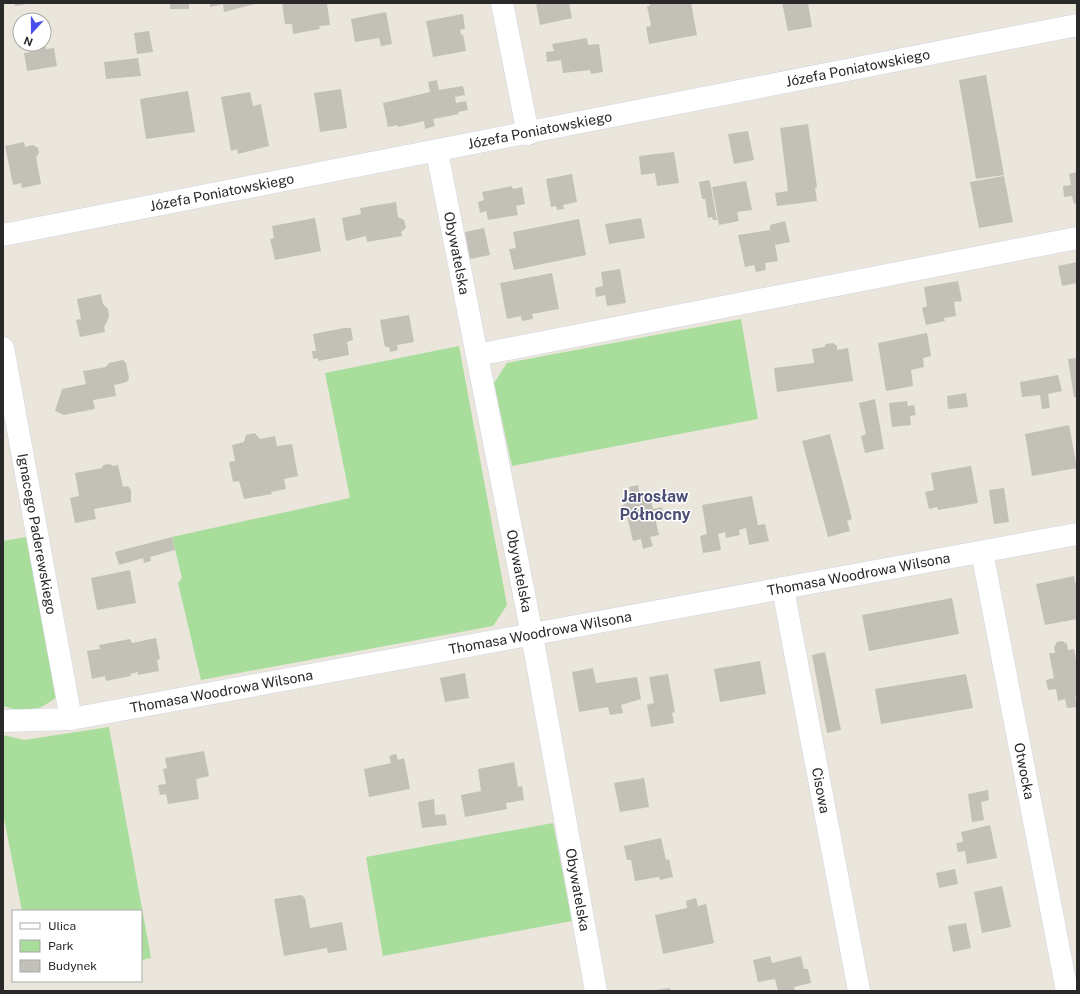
<svg xmlns="http://www.w3.org/2000/svg" width="1080" height="994" font-family="'Public Sans',sans-serif">
<style>
.green{fill:#a8dd9c}
.building{fill:#c3c0b7}
.lines{fill:none;stroke-linecap:round;stroke-linejoin:round}
.minor-casing{stroke:#d1d2e1;stroke-width:23}
.minor{stroke:#fff;stroke-width:22}
.labels{text-anchor:middle;dominant-baseline:central;stroke-width:3;stroke-linejoin:round;paint-order:stroke}
.street-label{font-size:14px;fill:#292929;stroke:#fff}
.quarter-label{font-size:16px;font-weight:bold;fill:#4d4e76;stroke:#fff}
</style>
<rect width="100%" height="100%" fill="#eae6dc"/>
<g class="green">
<path d="M741,319L758,419L512,466L494,383L507,363Z"/>
<path d="M459,346L507,605L493,626L201,680L178,583L182,578L172,537L350,498L325,373Z"/>
<path d="M26,537L57,697C36,712 28,714 3,706V541Z"/>
<path d="M109,727L151,958L141,960V911H22L3,813V735L24,740Z"/>
<path d="M553,823L572,921L383,956L366,857Z"/>
</g>
<g class="building">
<path d="M15,3H27V4L15,6Z"/>
<rect x="170" y="3" width="19" height="6"/>
<path d="M210,3H255V4L224,12L223,4L210,7Z"/>
<path d="M282,3H327L330,25L319,26L320,29L293,34L292,24H285Z"/>
<path d="M536,3H569L572,18L540,25Z"/>
<path d="M650,3H691L697,35L649,44L646,27L651,26L647,6H650Z"/>
<path d="M782,3H808L812,27L788,31Z"/>
<path d="M386,12L392,44L381,46L379,38L355,42L351,19Z"/>
<path d="M463,14L465,29L460,30L461,35L463,34L466,51L433,57L426,21Z"/>
<path d="M149,31L153,52L137,54L134,33Z"/>
<path d="M587,38L588,45L599,44L603,72L591,74L590,70L563,73L561,60L547,62L546,52L554,51L552,44Z"/>
<path d="M30,44H45L46,49L54,48L57,66L27,71L24,53L31,52Z"/>
<path d="M138,58L141,76L106,79L104,62Z"/>
<path d="M986,75L1004,175L976,179L959,80Z"/>
<path d="M437,80L439,90L463,86L465,95L455,97L456,103L466,101L468,110L458,112L459,114L433,119L435,126L425,129L424,121L398,127V125L388,127L383,103L430,92L428,82Z"/>
<path d="M341,89L347,128L320,132L314,93Z"/>
<path d="M188,91L195,132L146,139L140,99Z"/>
<path d="M250,92L253,106L261,104L269,146L238,154L237,149L231,151L221,97Z"/>
<path d="M808,124L817,187L815,188L817,201L777,206L775,193L788,191L780,128Z"/>
<path d="M748,131L754,160L734,164L728,134Z"/>
<path d="M24,142L25,147L33,145L38,148L39,153L36,157L41,184L22,188L21,183L13,185L5,146Z"/>
<path d="M674,152L679,183L657,186L655,173L641,175L639,156Z"/>
<path d="M1077,172V203L1074,204L1072,196L1064,197L1063,186L1071,185L1069,174Z"/>
<path d="M572,174L577,202L563,205L564,209L557,210L556,206L551,207L546,179Z"/>
<path d="M1004,176L1013,222L979,228L970,182Z"/>
<path d="M709,180L711,187L717,220H713L712,217L708,218L705,199H702L699,182Z"/>
<path d="M746,181L752,210L737,212L739,221L719,225L712,187Z"/>
<path d="M512,186L513,189L522,187L525,204L516,206L518,215L488,220L486,211L480,213L478,202L484,200L482,192Z"/>
<path d="M396,202L398,217L404,220L406,228L401,232L402,236L367,242L366,236L346,241L342,218L361,214L360,208Z"/>
<path d="M315,218L321,251L275,260L270,239L274,238L272,226Z"/>
<path d="M641,218L645,238L609,244L605,224Z"/>
<path d="M579,219L586,255L514,270L509,249L516,248L513,232Z"/>
<path d="M785,221L790,242L775,245L778,261L765,263L766,270L756,272L754,265L745,267L738,235L770,230V225Z"/>
<path d="M484,228L490,255L470,259L465,232Z"/>
<path d="M1077,262V283L1062,286L1058,266Z"/>
<path d="M620,269L626,303L607,306L605,295L596,297L595,288L603,286L601,272Z"/>
<path d="M552,273L559,309L532,314L533,319L522,321L521,316L507,319L500,283Z"/>
<path d="M958,281L962,301L954,302L956,316L944,318L945,321L926,325L922,308L927,306L924,287Z"/>
<path d="M101,294L103,304L108,309L109,315L108,320L104,327L105,332L80,337L76,320L81,319L77,299Z"/>
<path d="M409,315L414,342L397,345L398,350L390,352L389,347H385L380,320Z"/>
<path d="M344,328H351L353,340L347,342L349,355L318,361V358L313,359L312,351H316L313,334Z"/>
<path d="M927,333L931,356L923,358L924,367L911,370L913,386L886,391L878,343Z"/>
<path d="M833,343L837,346V350L848,348L853,381L777,392L774,368L814,363L812,349L824,347L826,344Z"/>
<path d="M1077,358V397H1074L1068,359Z"/>
<path d="M123,360L126,363L129,378L127,382L114,385L116,396L93,400L95,409L64,415L55,411L62,389L86,384L83,371L106,367L109,363Z"/>
<path d="M1058,375L1062,391L1048,394L1050,408L1042,409L1040,395L1022,397L1020,382Z"/>
<path d="M966,393L968,407L948,409L947,396Z"/>
<path d="M875,399L884,449L865,453L861,436L866,434L859,403Z"/>
<path d="M907,401L908,406L914,405L916,415L910,416L911,425L892,427L889,403Z"/>
<path d="M1069,425L1077,468L1032,476L1025,434Z"/>
<path d="M255,433L260,439L275,436L277,446L292,444L298,476L284,479L286,489L271,492L272,494L244,499L239,481L233,482L229,462L235,461L232,445L244,442L246,435Z"/>
<path d="M830,434L852,519L847,521L850,531L828,537L802,441Z"/>
<path d="M110,464L113,466L118,465L123,487L128,486L131,490V502L94,509L96,519L75,523L70,498L79,496L75,473L102,468L103,465Z"/>
<path d="M971,466L978,503L938,510L937,507L929,509L925,492L934,490L931,473Z"/>
<path d="M638,485L640,494L649,492L653,509L662,507L664,516L655,518L659,535L650,537L653,546L643,549L641,539L633,541L626,512L621,513L620,507L624,505L622,499L631,497L629,487Z"/>
<path d="M1004,488L1009,522L994,524L989,490Z"/>
<path d="M752,496L758,525L765,524L769,541L749,545L746,528L739,530L740,535L726,538L725,532L718,534L721,550L703,553L700,536L707,534L702,505Z"/>
<path d="M172,537L175,550L150,557L151,561L144,563L143,558L119,565L115,552Z"/>
<path d="M130,570L136,603L97,610L91,578Z"/>
<path d="M1074,576L1075,582L1077,584V619L1045,625L1036,584Z"/>
<path d="M952,598L959,634L869,651L862,615Z"/>
<path d="M156,638L160,659L157,660L159,671L138,675V672L130,674L131,676L106,681L105,676L92,679L87,651L100,649L99,645L130,639L132,643Z"/>
<path d="M1062,641L1067,644L1068,650L1074,649L1077,665V697H1075L1077,707L1067,708L1065,699L1058,701L1056,689L1048,690L1046,680L1054,678L1049,653H1055L1054,647L1057,642Z"/>
<path d="M825,652L841,730L827,733L812,655Z"/>
<path d="M760,661L766,694L720,702L714,669Z"/>
<path d="M593,668L596,683L637,677L641,699L621,705L623,713L610,715L608,707L579,712L572,672Z"/>
<path d="M465,673L469,698L445,702L440,678Z"/>
<path d="M668,674L675,712L672,713L674,723L651,727L647,705L654,703L649,677Z"/>
<path d="M966,674L973,708L881,724L875,689Z"/>
<path d="M204,751L209,776L196,779L199,799L168,804L166,794L160,795L158,785L166,784L163,769L167,768L165,758Z"/>
<path d="M396,754L398,760L404,758L410,789L369,797L364,769L391,763L389,756Z"/>
<path d="M514,762L518,787L522,786L524,800L506,803L507,809L465,817L461,795L481,791L478,769Z"/>
<path d="M644,778L649,807L620,812L614,783Z"/>
<path d="M988,790L989,800L981,802L984,820L972,822L968,794Z"/>
<path d="M434,799L435,815L445,814L447,825L422,828L418,802Z"/>
<path d="M990,825L997,858L967,864L965,851L958,852L956,843L963,842L961,832Z"/>
<path d="M661,838L666,860L669,859L673,877L660,880L659,877L635,881L631,860H627L624,846Z"/>
<path d="M955,869L958,884L939,888L936,873Z"/>
<path d="M1002,886L1011,927L982,933L974,892Z"/>
<path d="M301,895L305,898L310,928L342,922L347,950L328,953L327,948L284,956L274,899Z"/>
<path d="M696,898L698,906L706,904L714,943L663,954L655,915L687,908L686,901Z"/>
<path d="M966,923L971,948L953,952L948,926Z"/>
<path d="M770,956L772,963L801,956L804,969H808L811,983L794,987L795,991H778L775,979L758,982L753,960Z"/>
<path d="M670,988L671,991H656L655,990Z"/>
</g>
<g class="lines">
<defs>
<g id="minor">
<path d="M502,3L528,134"/>
<path id="s1" d="M437,152L532,635L596,991"/>
<path id="s2" d="M3,235L1077,25"/>
<path id="s3" d="M3,348L71,719"/>
<path d="M477,355L1077,238"/>
<path id="s4" d="M982,552L1067,991"/>
<path id="s5" d="M783,589L859,991"/>
<path id="s6" d="M3,721L71,719L1077,534"/>
</g>
</defs>
<use href="#minor" class="minor-casing"/>
<use href="#minor" class="minor"/>
</g>
<g class="labels">
<g class="street-label">
<text stroke="none"><textPath href="#s2" startOffset="871">Józefa Poniatowskiego</textPath></text>
<text stroke="none"><textPath href="#s2" startOffset="547">Józefa Poniatowskiego</textPath></text>
<text stroke="none"><textPath href="#s2" startOffset="223">Józefa Poniatowskiego</textPath></text>
<text stroke="none"><textPath href="#s1" startOffset="103">Obywatelska</textPath></text>
<text stroke="none"><textPath href="#s3" startOffset="189">Ignacego Paderewskiego</textPath></text>
<text stroke="none"><textPath href="#s1" startOffset="427">Obywatelska</textPath></text>
<text stroke="none"><textPath href="#s6" startOffset="869">Thomasa Woodrowa Wilsona</textPath></text>
<text stroke="none"><textPath href="#s6" startOffset="545">Thomasa Woodrowa Wilsona</textPath></text>
<text stroke="none"><textPath href="#s6" startOffset="221">Thomasa Woodrowa Wilsona</textPath></text>
<text stroke="none"><textPath href="#s4" startOffset="223">Otwocka</textPath></text>
<text stroke="none"><textPath href="#s5" startOffset="205">Cisowa</textPath></text>
<text stroke="none"><textPath href="#s1" startOffset="751">Obywatelska</textPath></text>
</g>
<g class="quarter-label">
<text x="655" y="496">Jarosław<tspan x="655" dy="18">Północny</tspan></text>
</g>
</g>
<rect width="1080" height="994" fill="none" stroke="#292929" stroke-width="8"/>
<rect x="12" y="910" width="130" height="72" fill="#ffffff" stroke="#a9a9a9"/>
<rect x="20" y="923" width="20" height="6" fill="#ffffff" stroke="#a9a9a9"/>
<text x="48" y="930" font-size="12" fill="#292929">Ulica</text>
<rect x="20" y="940" width="20" height="12" fill="#a8dd9c" stroke="#a9a9a9"/>
<text x="48" y="950" font-size="12" fill="#292929">Park</text>
<rect x="20" y="960" width="20" height="12" fill="#c3c0b7" stroke="#a9a9a9"/>
<text x="48" y="970" font-size="12" fill="#292929">Budynek</text>
<g transform="translate(32 32) rotate(201)"><circle r="19" fill="#ffffff" stroke="#a9a9a9"/>
<path d="M0-3L7 15L0 10L-7 15Z" fill="#484deb"/>
<text y="-6" font-size="11" font-weight="bold" text-anchor="middle" fill="#292929">N</text>
</g>
</svg>
